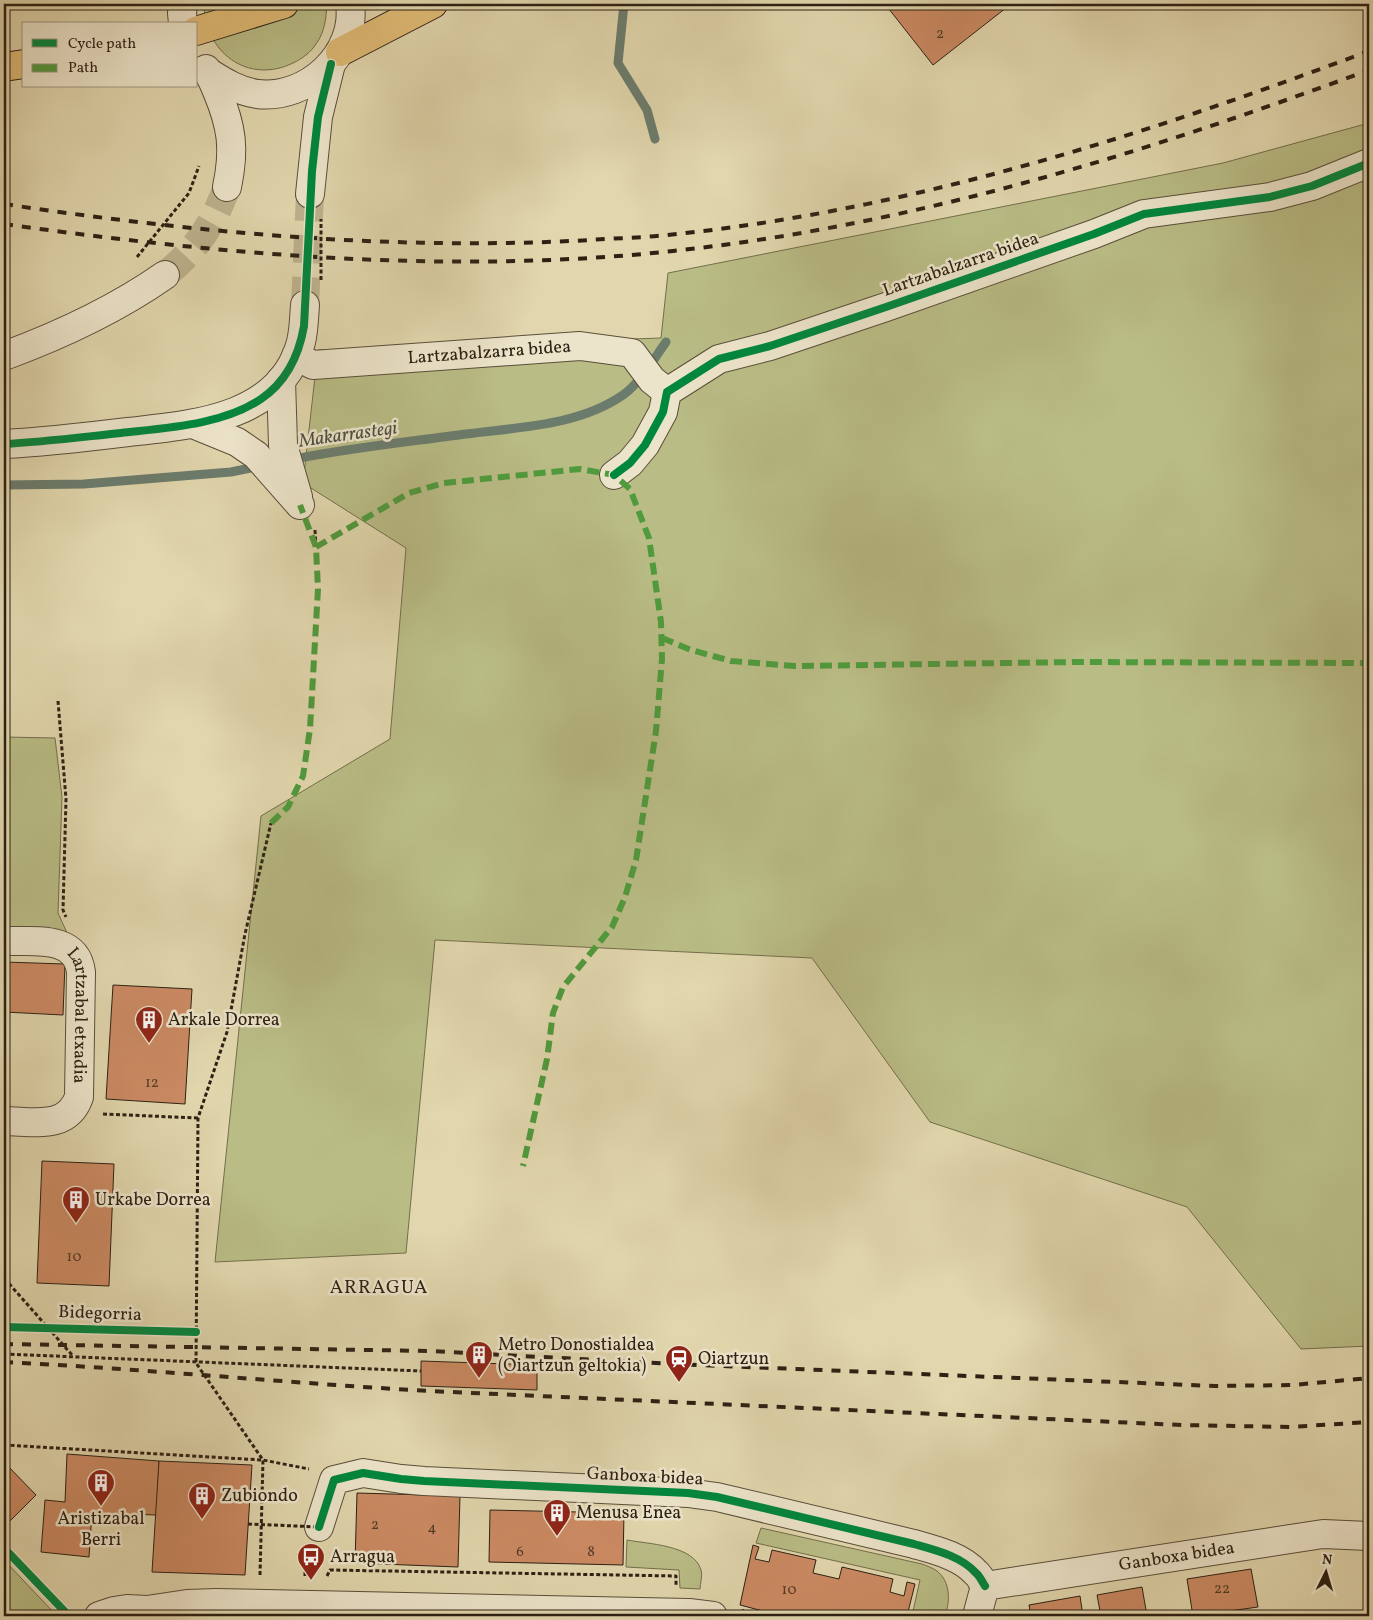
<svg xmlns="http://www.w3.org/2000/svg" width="1373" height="1620" font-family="Vollkorn,serif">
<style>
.green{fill:#b9bc85;stroke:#736e4c}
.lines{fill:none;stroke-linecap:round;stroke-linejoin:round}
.stream{stroke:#6b7c6d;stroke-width:9}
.building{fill:#cb8a63;stroke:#2d2114}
.minor-tunnel{stroke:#bdb28e;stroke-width:28;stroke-dasharray:28 14;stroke-linecap:butt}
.minor-casing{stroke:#5a4e3a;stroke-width:30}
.major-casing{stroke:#2d2114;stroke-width:30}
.path{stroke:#2d2114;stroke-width:3;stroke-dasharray:4 2.5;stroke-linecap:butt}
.minor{stroke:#ece4ca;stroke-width:28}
.major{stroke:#e0bb76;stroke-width:28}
.rail{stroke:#2d2114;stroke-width:4;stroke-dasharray:9 9;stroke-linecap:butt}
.path-bridge{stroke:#2d2114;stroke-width:3;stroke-dasharray:4 2.5;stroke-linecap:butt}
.quiet{stroke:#4f9b3d;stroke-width:6;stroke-dasharray:12 6;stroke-linecap:butt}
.cycleway-casing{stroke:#ece4ca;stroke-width:11}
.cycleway{stroke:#00873e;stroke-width:8}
.labels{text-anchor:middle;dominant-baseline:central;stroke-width:5;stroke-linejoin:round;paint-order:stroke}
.number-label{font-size:15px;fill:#543b28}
.street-label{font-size:18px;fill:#2d2114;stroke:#ece4ca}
.poi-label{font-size:18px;fill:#2d2114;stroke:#ece4ca;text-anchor:start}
.water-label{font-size:19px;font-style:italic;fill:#4c4f41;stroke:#ece4ca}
.neighbourhood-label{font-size:19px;letter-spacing:1px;fill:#2d2114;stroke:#ece4ca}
</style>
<rect width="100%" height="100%" fill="#e1d6ad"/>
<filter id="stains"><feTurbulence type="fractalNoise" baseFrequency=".004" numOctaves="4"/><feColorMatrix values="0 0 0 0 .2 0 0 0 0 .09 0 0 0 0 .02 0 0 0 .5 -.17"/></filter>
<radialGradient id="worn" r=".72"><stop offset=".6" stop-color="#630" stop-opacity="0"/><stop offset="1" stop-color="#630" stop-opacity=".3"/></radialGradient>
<g class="green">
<path d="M204,4H327C326,18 325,32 316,44C311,52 302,59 293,63C248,85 204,52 204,4Z"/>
<path d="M1369,123V1346L1301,1349L1187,1207L930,1122L812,958L435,940L406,1253L215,1262L261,816L390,739L406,548L303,483L318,350L661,338L668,273L1223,163Z"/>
<path d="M4,737L55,738L62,797L58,913L68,935L4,930Z"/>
<path d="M761,1528L922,1564C927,1566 933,1568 937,1571C951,1582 950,1602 945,1616H912L920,1580L756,1543Z"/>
<path d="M627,1540C648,1544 694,1545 701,1570C703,1575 700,1584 700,1589L680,1588L679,1570L626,1567Z"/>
<path d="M4,1560L56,1615L22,1616L4,1608Z"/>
</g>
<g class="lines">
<g class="stream">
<path d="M624,4L618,63L647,110L655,139"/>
<path d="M290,460C348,448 408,442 466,434C519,427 578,426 623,395C641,382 653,360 666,342"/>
<path d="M4,485L84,484L231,472L260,466"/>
</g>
</g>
<g class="building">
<path d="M885,4H1011L933,65Z"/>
<path d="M4,962L65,964L63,1015L4,1012Z"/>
<path d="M113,985L192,989L185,1104L106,1099Z"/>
<path d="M42,1161L114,1164L109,1286L37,1283Z"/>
<path d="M421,1361L537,1365V1390L421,1386Z"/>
<path d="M67,1454L159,1461L157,1515L92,1513L89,1557L41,1552L45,1500L65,1502Z"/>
<path d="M159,1461L252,1465L245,1575L152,1572Z"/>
<path d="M4,1462L36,1495L6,1525L4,1523Z"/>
<path d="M357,1493L460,1496L458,1567L355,1563Z"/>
<path d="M490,1510L624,1513L623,1565L489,1562Z"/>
<path d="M753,1545L759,1547L755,1559L769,1562L772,1550L816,1560L813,1573L839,1579L842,1567L893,1579L890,1592L904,1596L907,1582L915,1584L907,1616H782L740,1605Z"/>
<path d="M1367,1562L1369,1563V1607H1365Z"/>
<path d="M1251,1569L1258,1607L1193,1616L1187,1579Z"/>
<path d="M1142,1587L1147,1616H1101L1097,1595Z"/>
<path d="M1080,1596L1083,1616H1031L1029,1605Z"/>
</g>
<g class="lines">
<g class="minor-tunnel">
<path d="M165,275C196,250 213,225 227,187"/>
<path d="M305,305L310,194"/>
</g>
<defs>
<g id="minor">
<path d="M183,4L182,13L183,24"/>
<path d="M206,69C211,76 214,84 217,91C232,127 235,149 227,187"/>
<path d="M208,72C224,82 238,91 257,94C307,100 357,54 350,4"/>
<path d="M310,194L318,117L331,64"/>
<path d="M4,356C61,335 115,310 165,275"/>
<path id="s1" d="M296,356L313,365L580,346L632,353L652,380L667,392"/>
<path d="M281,380L283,445L298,497"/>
<path d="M193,424L237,442L256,455L300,505"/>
<path d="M4,444C46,442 87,437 128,432C192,425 281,419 301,342C304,330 304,317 305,305"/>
<path d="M614,475L630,463L645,445L663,412L667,392L719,359L770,346L886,307L1094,234L1144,214L1270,197L1312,186L1369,163"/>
<path id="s2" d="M4,941C33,942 76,934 81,972L79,1097C67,1131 32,1121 4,1121"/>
<path d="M319,1527L334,1480L363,1473L401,1479L424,1481L688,1493L717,1497L914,1544C935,1550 961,1556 976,1573C980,1576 982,1582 985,1586"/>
<path d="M99,1616L114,1611L127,1609L147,1610L187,1604L216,1603L689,1613L713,1616"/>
<path id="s3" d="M977,1616L985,1586L1323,1534L1369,1536"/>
</g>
<g id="major">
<path d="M196,31L284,4"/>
<path d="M340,52L433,4"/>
<path d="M4,67L24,64"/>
</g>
</defs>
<use href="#minor" class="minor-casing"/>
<use href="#major" class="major-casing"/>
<g class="path">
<path d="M137,257L189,193L199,166"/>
<path d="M321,280V219"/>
<path d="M315,530L316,547"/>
<path d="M58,701L66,799L63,910L66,917"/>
<path d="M103,1114L198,1118"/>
<path d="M6,1149L4,1278L73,1356"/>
<path d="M4,1354L421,1371"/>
<path d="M4,1445L263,1460L309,1469"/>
<path d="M260,1575L263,1460L196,1363L198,1118L227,1032L245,934L271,823"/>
<path d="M305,1576V1565L309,1553"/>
<path d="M327,1576L330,1570L676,1576V1585"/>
<path d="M742,1610L750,1616"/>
</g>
<use href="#minor" class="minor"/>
<use href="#major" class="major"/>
<g class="rail">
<path d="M4,204C198,233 394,251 590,240C615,238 641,238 667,235C909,211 1142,136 1369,51"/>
<path d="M4,224C225,255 450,275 673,251C915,225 1142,154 1369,70"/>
<path d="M4,1344L429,1351L673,1364L1215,1386L1293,1385L1369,1378"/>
<path d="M4,1362C146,1369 287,1383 429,1391L1181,1425L1290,1427L1369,1422"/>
</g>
<path class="path-bridge" d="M248,1524L319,1527"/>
<g class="quiet">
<path d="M316,547L409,493L444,483L580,469L614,475L630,489L649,538L661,622L662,659L656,731L636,860L625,897L612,927L563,987L553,1013L547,1059L523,1166"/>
<path d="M662,638L691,650L731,661L795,666L1076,662L1369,663"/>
<path d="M271,823L288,807L303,776L310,729L318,589L316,547L300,505"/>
</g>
<defs>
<g id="cycleway">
<path d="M4,444C43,442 82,437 121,433C166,428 223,425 261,399C286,382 299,355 304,326L312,171L318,117L331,64"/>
<path d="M614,475L630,463L645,445L663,412L667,392L719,359L770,346L886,307L1094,234L1144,214L1270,197L1312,186L1369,163"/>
<path d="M4,1327L196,1332"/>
<path d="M319,1527L334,1480L363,1473L401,1479L424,1481L688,1493L717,1497L914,1544C935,1550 961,1556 976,1573C980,1576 982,1582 985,1586"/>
<path d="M4,1548L69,1616"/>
</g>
</defs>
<use href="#cycleway" class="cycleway-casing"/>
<use href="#cycleway" class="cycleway"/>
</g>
<defs>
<symbol id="building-pin" viewBox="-11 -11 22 30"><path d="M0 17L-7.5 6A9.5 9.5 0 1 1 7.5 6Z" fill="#8f2418" stroke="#ece4ca"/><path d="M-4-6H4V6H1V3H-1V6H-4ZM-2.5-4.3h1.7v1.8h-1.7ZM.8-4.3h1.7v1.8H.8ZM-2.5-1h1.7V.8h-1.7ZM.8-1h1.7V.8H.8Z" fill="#fff"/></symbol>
<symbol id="station-pin" viewBox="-11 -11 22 30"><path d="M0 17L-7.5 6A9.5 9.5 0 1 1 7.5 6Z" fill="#8f2418" stroke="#ece4ca"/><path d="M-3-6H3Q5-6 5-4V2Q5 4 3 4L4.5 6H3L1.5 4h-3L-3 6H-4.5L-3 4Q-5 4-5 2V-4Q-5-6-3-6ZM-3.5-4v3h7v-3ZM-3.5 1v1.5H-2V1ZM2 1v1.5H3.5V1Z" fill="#fff"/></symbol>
<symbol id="bus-pin" viewBox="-11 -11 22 30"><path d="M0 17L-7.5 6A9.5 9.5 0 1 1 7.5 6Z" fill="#8f2418" stroke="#ece4ca"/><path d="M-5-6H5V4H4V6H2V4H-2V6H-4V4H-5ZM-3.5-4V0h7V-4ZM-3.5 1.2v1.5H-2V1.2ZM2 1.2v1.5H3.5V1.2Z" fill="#fff"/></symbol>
</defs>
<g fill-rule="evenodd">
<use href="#building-pin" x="133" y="1004" width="32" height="43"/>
<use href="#building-pin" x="60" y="1184" width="32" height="43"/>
<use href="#building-pin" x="463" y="1339" width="32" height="43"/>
<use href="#station-pin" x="663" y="1343" width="32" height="43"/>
<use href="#building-pin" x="85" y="1467" width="32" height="43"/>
<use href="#building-pin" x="186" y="1480" width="32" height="43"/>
<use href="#building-pin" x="541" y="1497" width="32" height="43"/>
<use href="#bus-pin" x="295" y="1541" width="32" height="43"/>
</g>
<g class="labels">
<g class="number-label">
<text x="940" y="34">2</text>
<text x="152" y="1083">12</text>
<text x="74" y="1257">10</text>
<text x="375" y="1525">2</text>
<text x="432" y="1528">4</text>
<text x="520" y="1552">6</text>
<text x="591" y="1552">8</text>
<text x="1222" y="1589">22</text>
<text x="789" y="1590">10</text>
</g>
<g class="street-label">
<text transform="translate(961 265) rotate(-19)">Lartzabalzarra bidea</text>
<text stroke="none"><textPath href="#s1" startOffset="196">Lartzabalzarra bidea</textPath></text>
<text stroke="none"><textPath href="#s2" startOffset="136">Lartzabal etxadia</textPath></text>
<text transform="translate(100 1314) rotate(2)">Bidegorria</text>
<text transform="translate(645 1477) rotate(3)">Ganboxa bidea</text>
<text stroke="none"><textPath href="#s3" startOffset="225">Ganboxa bidea</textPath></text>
</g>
<g class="poi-label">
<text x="168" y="1020">Arkale Dorrea</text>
<text x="95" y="1200">Urkabe Dorrea</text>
<text x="498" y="1345">Metro Donostialdea<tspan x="498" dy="21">(Oiartzun geltokia)</tspan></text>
<text x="698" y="1359">Oiartzun</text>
<text x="221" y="1496">Zubiondo</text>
<text x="576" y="1513">Menusa Enea</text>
<text x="101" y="1519" text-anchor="middle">Aristizabal<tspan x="101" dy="21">Berri</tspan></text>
<text x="330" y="1557">Arragua</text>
</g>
<g class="water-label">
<text transform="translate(348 435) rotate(-8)">Makarrastegi</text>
</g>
<g class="neighbourhood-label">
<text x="379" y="1288">ARRAGUA</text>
</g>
</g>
<rect width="1373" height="1620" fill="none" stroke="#e1d6ad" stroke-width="20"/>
<rect x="5" y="5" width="1363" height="1610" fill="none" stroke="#2d2114" stroke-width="2.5"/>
<rect x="10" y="10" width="1353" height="1600" fill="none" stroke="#2d2114"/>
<rect x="22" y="22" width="175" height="65" fill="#ece4ca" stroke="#a09681"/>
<rect x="32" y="39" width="25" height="8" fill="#00873e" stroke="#a09681"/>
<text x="68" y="48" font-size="15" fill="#2d2114">Cycle path</text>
<rect x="32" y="64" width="25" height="8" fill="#4f9b3d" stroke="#a09681"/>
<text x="68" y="72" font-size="15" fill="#2d2114">Path</text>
<g transform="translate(1326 1572) rotate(5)" stroke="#ece4ca" stroke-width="4" paint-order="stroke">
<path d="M0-4L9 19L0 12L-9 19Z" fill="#2d2114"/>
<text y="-8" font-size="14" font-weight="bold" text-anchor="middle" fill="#2d2114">N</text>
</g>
<rect width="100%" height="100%" filter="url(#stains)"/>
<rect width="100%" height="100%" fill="url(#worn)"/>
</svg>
